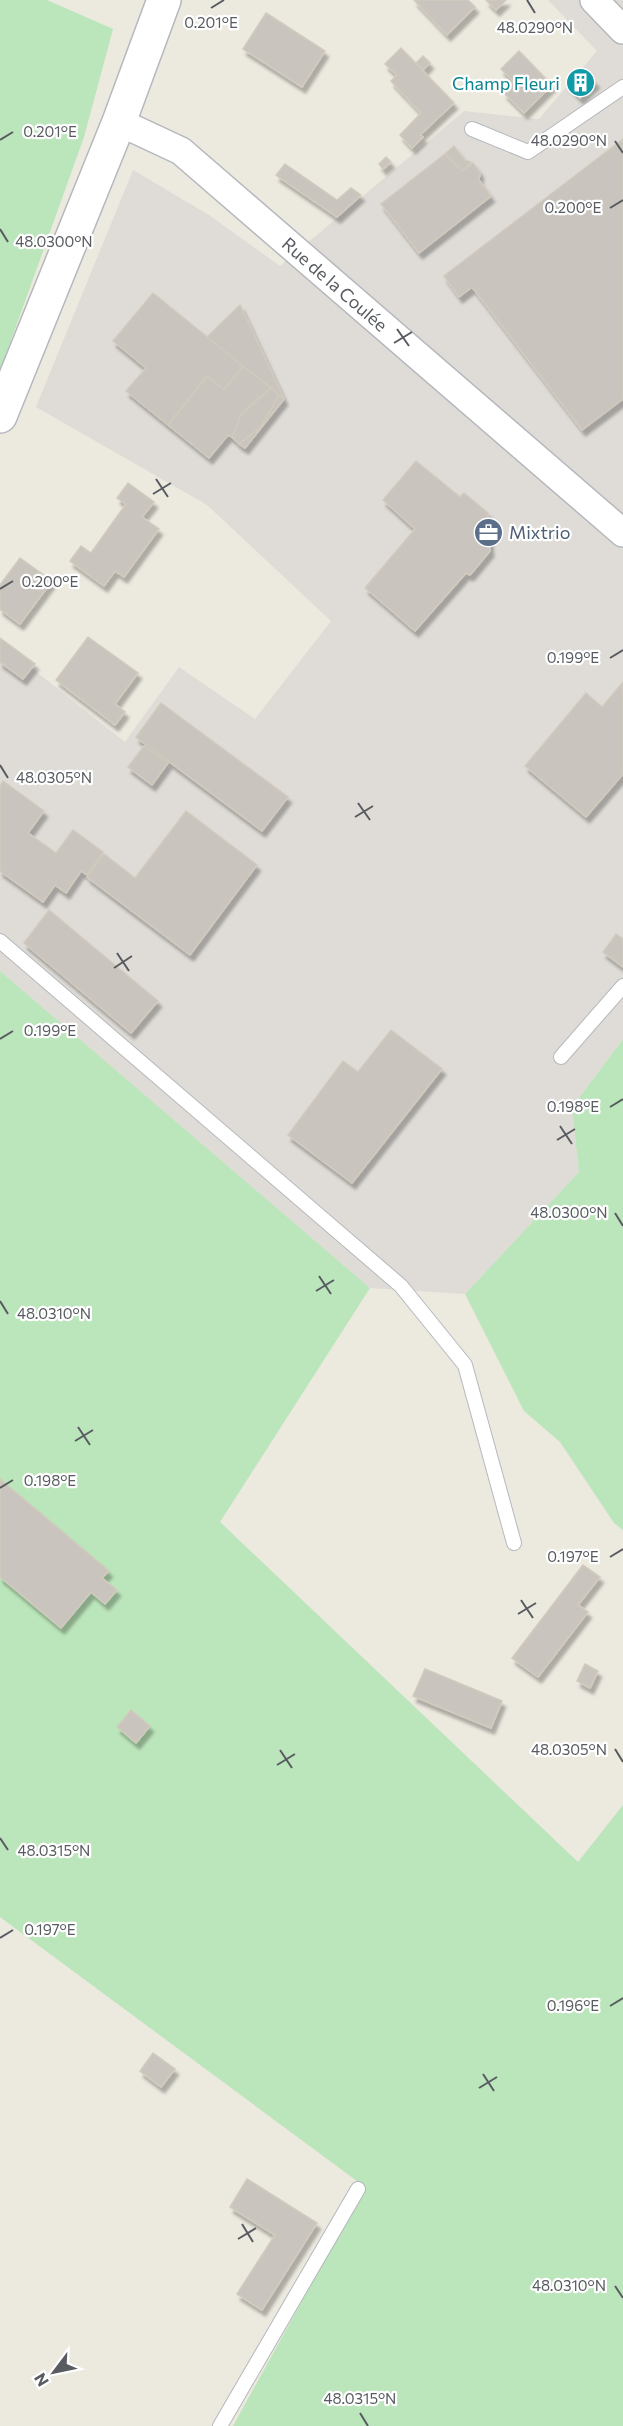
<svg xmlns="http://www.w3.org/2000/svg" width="623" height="2426" font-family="Commissioner,sans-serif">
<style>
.industrial{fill:#dfdcd7}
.green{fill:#bbe5ba}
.building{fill:#c9c5be;stroke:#d1cabd;stroke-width:1.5;filter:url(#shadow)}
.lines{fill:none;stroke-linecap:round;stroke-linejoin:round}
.service-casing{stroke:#b5b8bd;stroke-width:16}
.minor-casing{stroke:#b5b8bd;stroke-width:30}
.tertiary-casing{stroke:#b5b8bd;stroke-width:36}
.service{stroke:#fff;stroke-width:14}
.minor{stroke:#fff;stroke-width:27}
.tertiary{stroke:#fff;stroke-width:33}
.ticks{fill:none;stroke:#585c61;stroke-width:2}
.labels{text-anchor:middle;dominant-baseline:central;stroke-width:4.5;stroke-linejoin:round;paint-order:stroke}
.culture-label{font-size:18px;fill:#0d838f;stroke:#fff;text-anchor:end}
.street-label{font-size:18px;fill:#585c61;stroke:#fff}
.service-label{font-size:18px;fill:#4e5e75;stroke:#fff;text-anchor:start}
.ticks-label{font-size:15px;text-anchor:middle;fill:#585c61;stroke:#fff;stroke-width:4.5;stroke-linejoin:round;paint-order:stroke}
</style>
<defs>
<filter id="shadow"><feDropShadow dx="3.5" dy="6" stdDeviation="1.5" flood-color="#0004"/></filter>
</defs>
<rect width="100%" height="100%" fill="#ece9df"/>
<path class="industrial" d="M548,0H623V1039L572,1107L579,1172L465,1294L370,1288L0,971V643L125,742L179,667L255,719L331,621L207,505L36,407L133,170L209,215L280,266L464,111L539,119L597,51Z"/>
<g class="green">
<path d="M0,0H47L113,29L84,137L0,371Z"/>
<path d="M0,971L370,1288L220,1522L578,1862L623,1805V2426H233L365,2187L0,1917Z"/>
<path d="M623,1039V1530L614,1523L560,1442L524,1411L465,1294L579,1172L572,1107Z"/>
</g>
<g class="building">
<path d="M414,0H468L475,7L447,35Z"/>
<path d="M486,0H506L496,10Z"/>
<path d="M266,13L325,51L302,87L243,49Z"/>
<path d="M401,48L454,103L420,135L423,137L412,148L400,135L421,113L391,81L397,75L385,64Z"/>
<path d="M519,51L552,85L524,113L504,93L514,82L501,69Z"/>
<path d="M423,56L430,63L423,70L416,63Z"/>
<path d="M582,69L596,82L580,98L567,85Z"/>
<path d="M623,139V399L582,430L472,287L459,297L444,276Z"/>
<path d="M454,146L465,160L471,162L462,171L445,154Z"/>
<path d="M445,154L462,171L473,163L480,172L479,180L491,196L419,253L381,204Z"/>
<path d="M386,157L391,162L383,169L379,164Z"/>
<path d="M285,164L337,200L351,188L361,195L337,217L276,175Z"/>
<path d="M153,293L243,366L224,390L207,376L168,425L126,391L146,368L113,341Z"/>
<path d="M240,305L284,399L207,337Z"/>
<path d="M243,366L271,388L247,408L232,437L228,435L209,458L168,425L207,376L224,390Z"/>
<path d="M271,388L279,395L270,415L260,428L239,444L232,437L241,415Z"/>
<path d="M279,395L284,399L245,448L239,444L260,428Z"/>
<path d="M416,461L460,497L464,493L488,513L490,551L470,575L466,573L415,631L365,588L415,529L383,500Z"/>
<path d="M128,483L154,502L142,517L159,529L124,577L115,571L104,586L70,561L81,546L91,553L126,504L117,498Z"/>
<path d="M20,558L52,581L20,624L0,609V585Z"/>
<path d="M88,637L138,673L115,704L125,712L115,725L56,680Z"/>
<path d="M0,638L35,664L23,679L0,662Z"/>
<path d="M623,682V774L586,817L525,766L586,693L602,707Z"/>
<path d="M161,703L288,797L262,831L136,737Z"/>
<path d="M144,746L168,763L152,785L128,767Z"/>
<path d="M3,781L44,811L28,833L56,853L73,830L103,852L87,875L81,871L66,893L55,885L43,902L0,871V786Z"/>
<path d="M186,811L257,865L190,955L87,877L104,854L135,878Z"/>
<path d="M49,910L158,1001L131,1033L24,943Z"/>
<path d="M616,934L623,939V967L603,952Z"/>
<path d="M391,1030L442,1069L352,1183L288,1135L343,1061L358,1072Z"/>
<path d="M0,1479L109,1571L102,1578L117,1590L105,1604L91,1592L61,1628L0,1577Z"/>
<path d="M583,1565L600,1577L578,1605L588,1612L538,1677L512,1658Z"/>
<path d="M585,1664L598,1671L590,1688L577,1681Z"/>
<path d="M425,1669L502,1701L491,1728L413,1696Z"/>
<path d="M131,1710L150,1726L136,1743L117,1727Z"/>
<path d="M153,2053L175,2069L161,2087L140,2071Z"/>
<path d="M247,2179L317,2223L262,2310L237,2294L275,2235L230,2207Z"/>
</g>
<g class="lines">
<defs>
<g id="service">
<path d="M472,129L528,152L623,87"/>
<path d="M0,941L401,1286L465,1365L514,1543"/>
<path d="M561,1057L623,986"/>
<path d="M220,2426L358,2189"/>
</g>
<g id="minor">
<path d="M594,0L623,30"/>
<path d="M119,122L181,151L623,533"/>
</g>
<path id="tertiary" d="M0,416L119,122L164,0"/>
</defs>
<use href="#service" class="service-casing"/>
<use href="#minor" class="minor-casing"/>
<use href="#tertiary" class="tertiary-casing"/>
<use href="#service" class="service"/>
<use href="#minor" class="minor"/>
<use href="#tertiary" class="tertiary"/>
</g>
<path class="ticks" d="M527,0L535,13M211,8L224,0M0,140L13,132M615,141L623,153M610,208L623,200M0,229L8,242M397,329L409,346M394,343L412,332M156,479L168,497M153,494L171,483M0,589L13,581M610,658L623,650M0,765L8,778M358,803L370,820M355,817L373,806M117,953L129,971M114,968L132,956M0,1039L13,1031M610,1107L623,1099M560,1126L572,1144M557,1140L575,1129M615,1213L623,1226M319,1276L331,1294M316,1291L334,1280M0,1301L8,1314M78,1427L90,1445M75,1441L93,1430M0,1488L13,1480M610,1557L623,1549M521,1600L533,1618M518,1614L536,1603M615,1749L623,1762M280,1750L292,1768M277,1765L295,1754M0,1838L8,1850M0,1938L13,1930M610,2006L623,1998M483,2074L494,2091M479,2088L497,2077M242,2224L253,2242M238,2239L256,2228M615,2286L623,2298M360,2413L368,2426"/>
<defs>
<symbol id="building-disc" viewBox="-11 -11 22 22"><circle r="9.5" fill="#0f9aa8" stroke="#fff"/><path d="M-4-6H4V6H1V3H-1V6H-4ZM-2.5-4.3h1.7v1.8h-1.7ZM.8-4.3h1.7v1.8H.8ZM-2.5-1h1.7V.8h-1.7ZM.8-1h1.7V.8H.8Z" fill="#fff"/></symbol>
<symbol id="office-disc" viewBox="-11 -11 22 22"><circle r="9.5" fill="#5c6f8a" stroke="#fff"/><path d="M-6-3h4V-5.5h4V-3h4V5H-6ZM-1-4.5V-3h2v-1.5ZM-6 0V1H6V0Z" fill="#fff"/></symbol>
</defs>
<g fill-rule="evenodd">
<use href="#building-disc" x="564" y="66" width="33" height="33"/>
<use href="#office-disc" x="472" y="516" width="33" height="33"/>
</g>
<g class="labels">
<g class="culture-label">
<text x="560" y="83">Champ Fleuri</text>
</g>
<g class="street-label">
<text transform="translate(335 284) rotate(41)">Rue de la Coulée</text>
</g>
<g class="service-label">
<text x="509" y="532">Mixtrio</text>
</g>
</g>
<g class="ticks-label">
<text x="211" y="28">0.201°E</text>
<text x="535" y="33">48.0290°N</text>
<text x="50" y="137">0.201°E</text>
<text x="569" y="146">48.0290°N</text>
<text x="573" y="213">0.200°E</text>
<text x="54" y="247">48.0300°N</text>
<text x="50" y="587">0.200°E</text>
<text x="573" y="663">0.199°E</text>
<text x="54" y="783">48.0305°N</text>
<text x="50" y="1036">0.199°E</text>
<text x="573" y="1112">0.198°E</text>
<text x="569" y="1218">48.0300°N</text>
<text x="54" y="1319">48.0310°N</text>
<text x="50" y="1486">0.198°E</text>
<text x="573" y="1562">0.197°E</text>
<text x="569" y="1755">48.0305°N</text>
<text x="54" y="1856">48.0315°N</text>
<text x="50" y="1935">0.197°E</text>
<text x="573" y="2011">0.196°E</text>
<text x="569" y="2291">48.0310°N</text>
<text x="360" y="2404">48.0315°N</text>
</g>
<g transform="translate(54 2372) rotate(238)" stroke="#ffffff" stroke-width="4.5" paint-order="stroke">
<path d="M0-4.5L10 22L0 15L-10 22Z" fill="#585c61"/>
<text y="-9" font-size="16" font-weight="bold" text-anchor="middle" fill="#585c61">N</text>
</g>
</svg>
